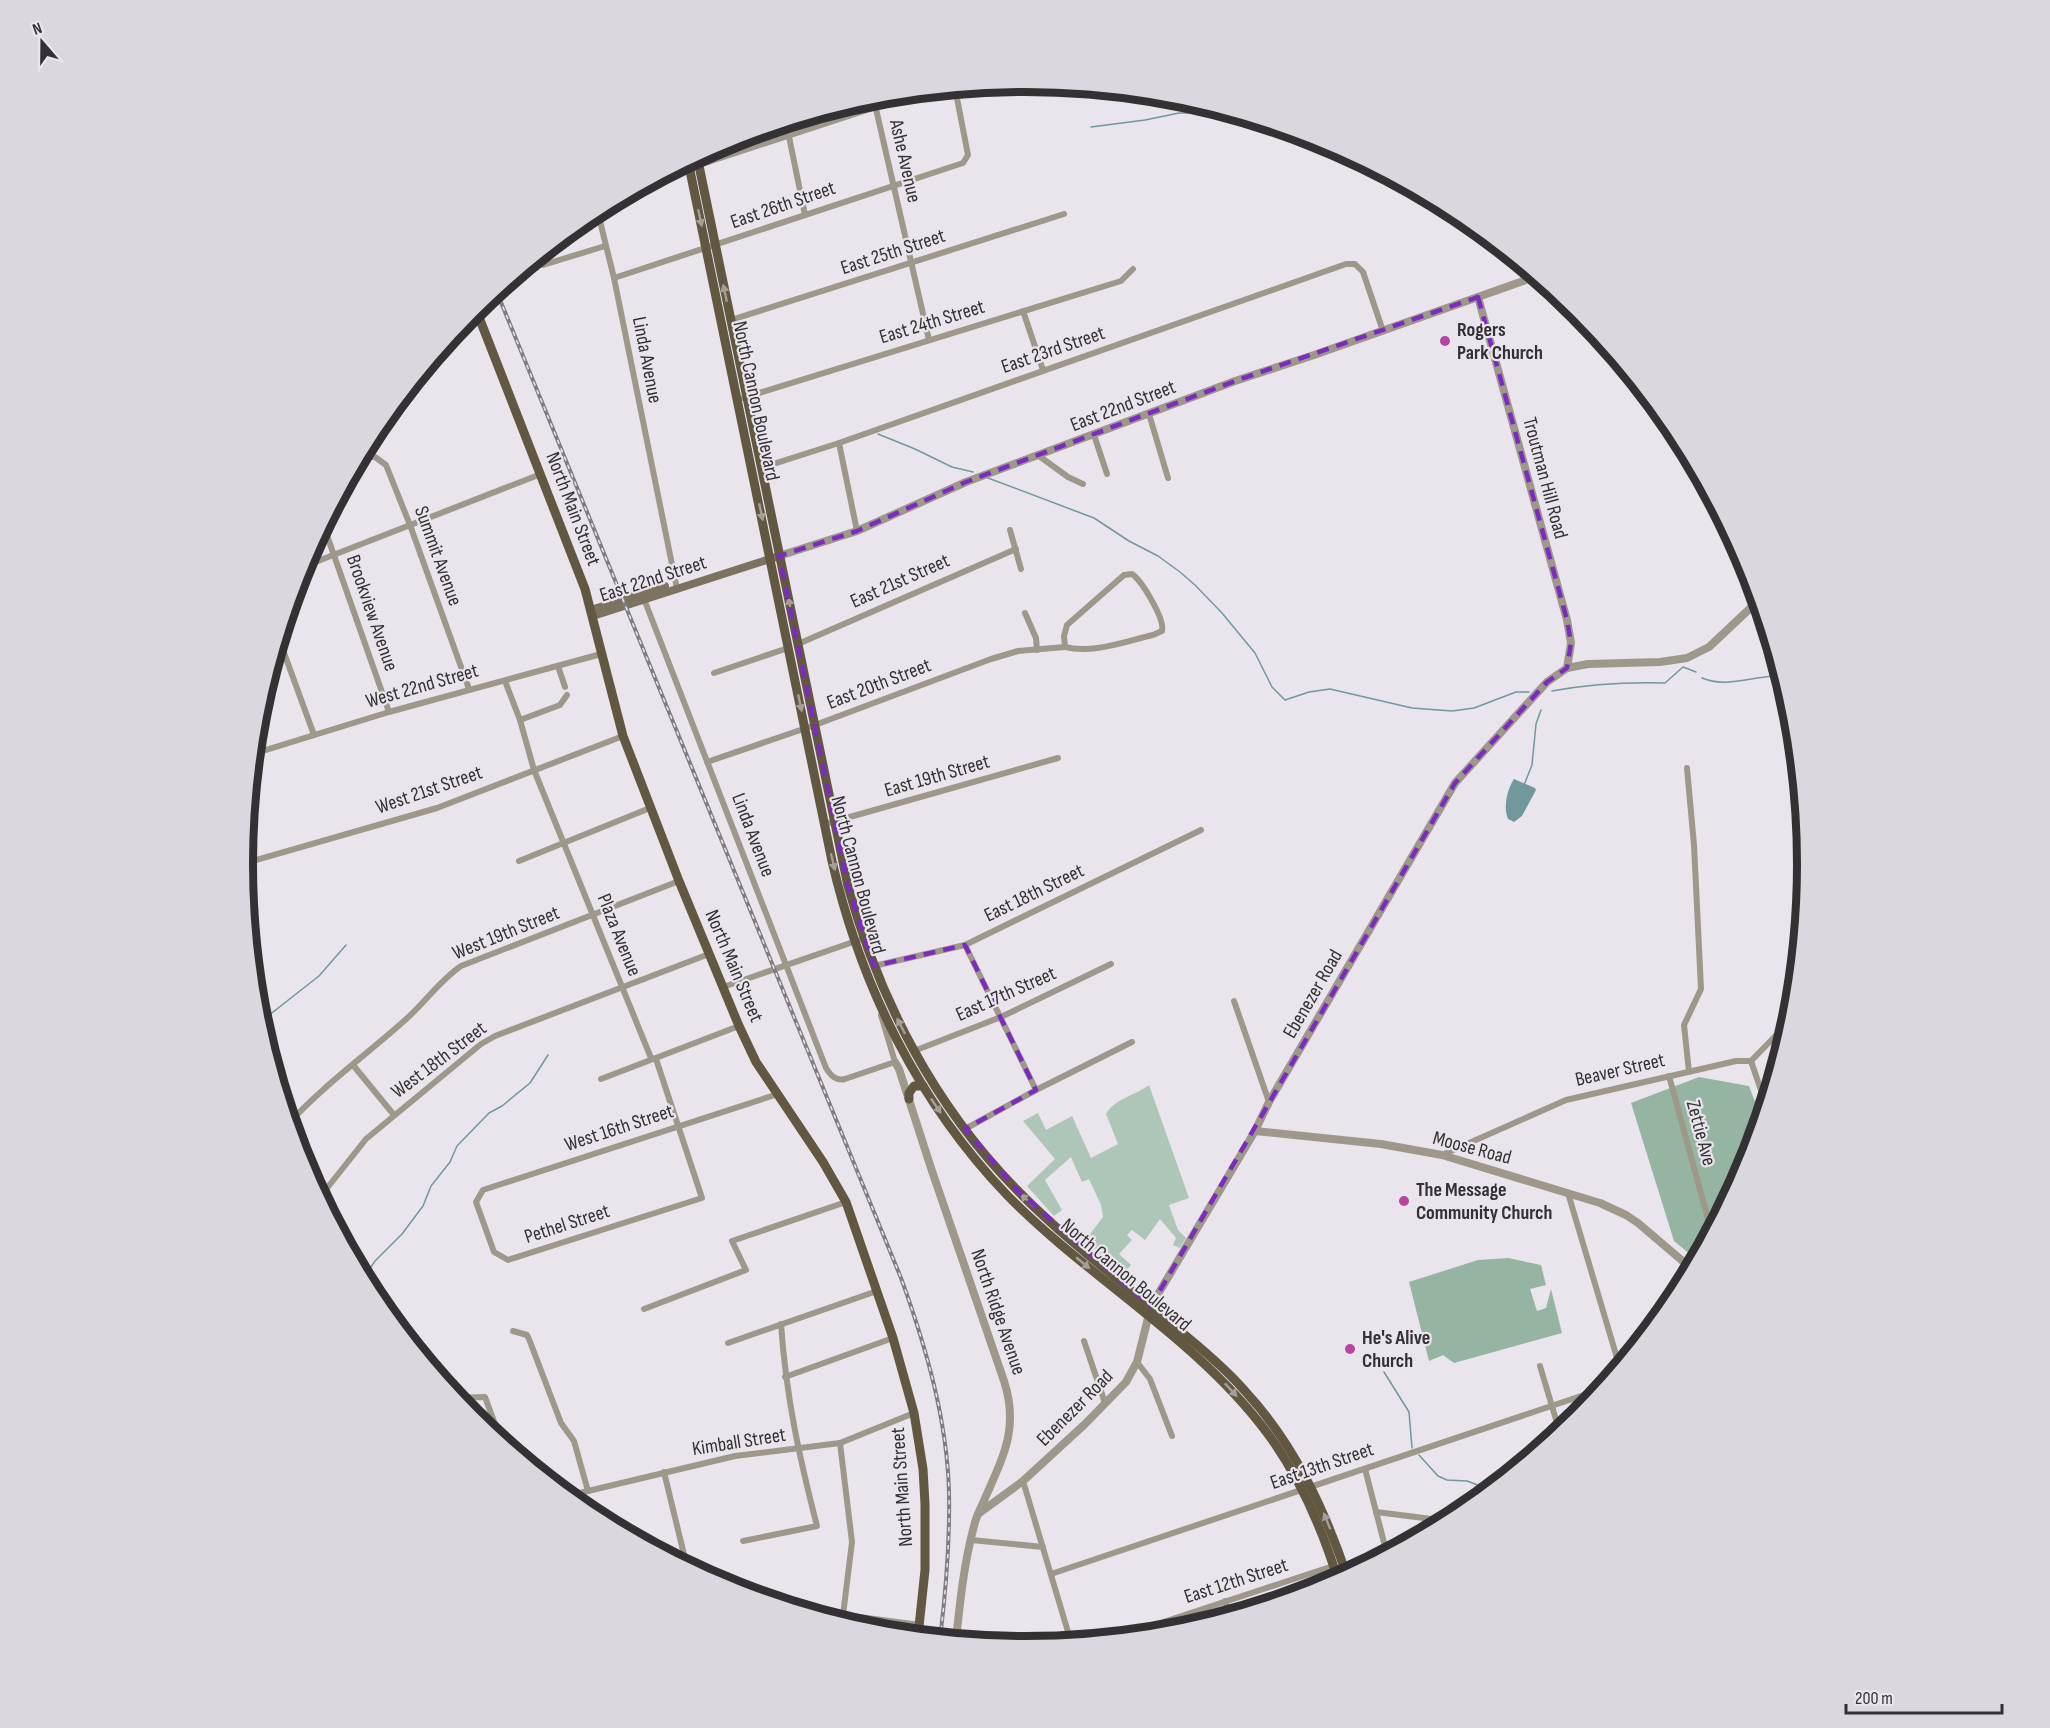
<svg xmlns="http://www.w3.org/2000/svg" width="2050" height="1728" font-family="'Sofia Sans Condensed',sans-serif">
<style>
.green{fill:#aec6b7}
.forest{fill:#95b4a1}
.water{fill:#71989d}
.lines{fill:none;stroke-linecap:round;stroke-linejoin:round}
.stream{stroke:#71989d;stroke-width:1.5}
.minor{stroke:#9e988b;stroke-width:6}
.tertiary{stroke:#9e988b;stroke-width:8}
.secondary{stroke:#7b725f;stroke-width:8}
.primary{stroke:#625741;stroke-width:9}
.rail-casing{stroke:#807d82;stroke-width:4}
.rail{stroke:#eae5ed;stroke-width:1.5;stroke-dasharray:4.5;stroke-linecap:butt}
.oneway{fill:#a69e97}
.marked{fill:none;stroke:#7b2cbf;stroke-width:4.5;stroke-dasharray:12 8;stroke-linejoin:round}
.poi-dot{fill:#b7449d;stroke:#eae5ed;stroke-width:2}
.labels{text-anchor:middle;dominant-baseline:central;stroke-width:4.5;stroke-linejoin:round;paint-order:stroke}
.street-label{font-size:20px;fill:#333134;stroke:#eae5ed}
.poi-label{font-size:20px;font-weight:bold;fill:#333134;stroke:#eae5ed;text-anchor:start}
.rim{fill:none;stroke:#333134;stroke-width:8}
</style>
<rect width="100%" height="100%" fill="#eae5ed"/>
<path class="green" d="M1149,1085L1189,1198L1169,1205L1178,1230L1186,1238L1180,1248L1173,1245L1176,1238L1160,1219L1145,1240L1132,1230L1127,1235L1132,1240L1119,1254L1131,1265L1122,1275L1084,1242L1103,1217L1101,1205L1089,1179L1082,1182L1071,1157L1045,1180L1062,1210L1054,1216L1027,1186L1055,1159L1023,1121L1038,1113L1046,1130L1072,1116L1091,1158L1118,1144L1106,1114C1114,1099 1136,1095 1149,1085Z"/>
<g class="forest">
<path d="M1699,1077L1749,1086L1762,1120L1748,1164L1697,1260L1674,1241L1631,1103Z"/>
<path d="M1508,1258L1541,1265L1546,1285L1530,1289L1537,1311L1546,1308L1551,1289L1562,1333L1454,1363L1443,1355L1429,1361L1409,1282L1478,1260Z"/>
</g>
<path class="water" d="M1514,779L1535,788L1536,790L1522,816L1514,822L1508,819C1503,808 1507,789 1514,779Z"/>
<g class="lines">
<g class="stream">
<path d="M1091,127L1145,120L1179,113H1194L1220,109"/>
<path d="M878,434L915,449L952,467L973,472"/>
<path d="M988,478L1094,518L1129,541L1158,556L1180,572L1195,585L1222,613L1255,653L1272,687L1285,700L1309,692L1330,689L1412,708L1452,711L1474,708L1516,692H1529"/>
<path d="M1702,678C1725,688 1751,677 1775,676"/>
<path d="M1552,691C1590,684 1627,682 1665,683L1683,667L1696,672"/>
<path d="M1524,785L1532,765L1536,724L1541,710"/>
<path d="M259,1023L319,976L346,945"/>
<path d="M363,1279L375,1261L402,1234L423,1206L431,1186L450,1162L457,1146L489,1113L502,1106L530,1083L548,1055"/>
<path d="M1384,1372L1409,1412L1412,1448"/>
<path d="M1419,1455L1438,1476L1447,1480L1467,1481L1491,1490"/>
</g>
<g class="minor">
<path d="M1025,81L1051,84"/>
<path d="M873,96L929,340"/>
<path d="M786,122L805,215"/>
<path d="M699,165L925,91"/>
<path d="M597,209L614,278L677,589"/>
<path d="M541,254L543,265L605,246"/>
<path d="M614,278L963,163L968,155L955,88"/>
<path d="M1023,311L1043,370"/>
<path d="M731,320L1064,214"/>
<path d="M457,328L480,321"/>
<path d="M743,398L1121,281L1133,269"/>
<path d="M1149,414L1168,478"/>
<path d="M1094,435L1107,474"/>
<path d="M839,443L857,531"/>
<path d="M1039,456L1068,477L1083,484"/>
<path d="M357,461L366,457H375L386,465L410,525L469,689"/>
<path d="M761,468L839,443L1346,264H1355L1363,272L1383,331"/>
<path d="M323,524L389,712"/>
<path d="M1010,530L1021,569"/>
<path d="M300,568L541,474"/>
<path d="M1132,574C1142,581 1165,619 1162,631L1153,635C1126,641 1093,654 1065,647L1064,636L1067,625L1124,575Z"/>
<path d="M644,599L826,1068C831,1076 836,1081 845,1079L895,1062L881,1015"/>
<path d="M1025,613L1036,638L1037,650"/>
<path d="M279,639L314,735"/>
<path d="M798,644L1016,549"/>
<path d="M558,666L565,687"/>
<path d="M714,673L788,648"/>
<path d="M505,681L520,720L534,770L651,1058L656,1059L702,1198L508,1260L494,1252L476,1202L483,1190L778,1094"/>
<path d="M520,720L560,705L567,695"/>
<path d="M253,754L389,712L601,654"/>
<path d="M707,762L815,725L991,659L1018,651L1065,647"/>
<path d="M1687,768L1694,845L1701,989L1684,1025L1689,1072"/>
<path d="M825,824L1058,758"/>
<path d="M243,849L248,862"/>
<path d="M519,861L650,808"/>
<path d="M242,864L437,808L623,736"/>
<path d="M965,945L1036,1090"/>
<path d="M874,966L965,945L1201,830"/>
<path d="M723,987L859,940"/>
<path d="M1234,1001L1269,1102"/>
<path d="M914,1051L1001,1017L1111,964"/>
<path d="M1751,1061L1793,1018"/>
<path d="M1751,1061L1766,1105"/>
<path d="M353,1065L394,1115"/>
<path d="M1669,1076L1708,1219C1708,1238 1697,1249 1684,1262"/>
<path d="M601,1079L739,1026"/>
<path d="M289,1123C324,1085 366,1055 404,1021C424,1004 439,981 461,966L679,881"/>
<path d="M965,1129L1036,1090L1132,1042"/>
<path d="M1442,1155L1566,1100L1736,1061H1751"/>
<path d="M1568,1193L1620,1368"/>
<path d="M320,1197L366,1139L481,1044L495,1036L709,954"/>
<path d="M644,1309L746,1270L732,1241L846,1202"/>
<path d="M513,1331L527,1335L529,1339L561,1423L574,1441L588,1491"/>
<path d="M1084,1341L1105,1403"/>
<path d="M728,1343L877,1291"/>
<path d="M1137,1362L1150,1379L1172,1436"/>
<path d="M1540,1366L1560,1433"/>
<path d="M785,1377L893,1338"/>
<path d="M455,1398L485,1397L502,1443"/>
<path d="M840,1443L852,1542L842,1623"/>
<path d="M1365,1469L1387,1554"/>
<path d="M664,1472L687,1567"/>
<path d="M1023,1481L1071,1642"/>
<path d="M567,1496L735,1456L840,1443L914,1413"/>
<path d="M1376,1512L1448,1521"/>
<path d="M971,1540L1043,1547"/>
<path d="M743,1541L817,1526C799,1456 786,1396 781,1324"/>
<path d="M1051,1574L1602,1389"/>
<path d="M1225,1601L1230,1616"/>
<path d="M798,1609L920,1625"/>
<path d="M1115,1638L1333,1566"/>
</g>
<g class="tertiary">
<path d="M1478,297L1567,620L1571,643L1567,668"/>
<path d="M779,556L857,531L966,482L1235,381L1314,355L1537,276"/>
<path d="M895,1062L899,1069L932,1171L1004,1381C1019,1427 1004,1455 986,1496C982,1506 976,1516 974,1526C964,1563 960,1602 956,1640"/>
<path d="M1255,1131L1381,1144L1442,1155L1600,1203L1626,1215L1638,1223L1692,1269"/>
<path d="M978,1514L1023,1481L1085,1424L1126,1382L1137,1362L1151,1306L1255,1131L1269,1102L1455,783L1547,682L1567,668L1588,664L1660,662L1687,658L1709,647L1759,600"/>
</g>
<g class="secondary">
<path d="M591,610L665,586"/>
<path d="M593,616L779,556"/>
</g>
<g class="primary">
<path d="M697,156L848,886C879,999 934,1106 1018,1191C1066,1240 1122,1282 1175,1327C1200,1347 1224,1367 1245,1391C1294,1444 1324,1508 1347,1576"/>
<path d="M688,161L832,861C861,986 918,1102 1007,1195C1089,1279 1197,1338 1268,1434C1300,1478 1322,1528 1338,1580"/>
<path d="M475,307L585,589L623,736L679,881L739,1026L756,1062L823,1162L846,1202L893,1338L914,1413L923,1469L925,1504V1570L918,1636"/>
<path d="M909,1099V1093L914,1086H923"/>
</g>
<defs>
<path id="rail" d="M496,290L901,1278C926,1347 947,1419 949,1492C950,1542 946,1590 940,1639"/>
</defs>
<use href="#rail" class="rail-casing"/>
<use href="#rail" class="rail"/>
</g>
<defs><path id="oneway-solid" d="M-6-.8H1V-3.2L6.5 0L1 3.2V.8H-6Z" transform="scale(1.5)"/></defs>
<g class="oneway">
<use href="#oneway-solid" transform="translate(700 218) rotate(78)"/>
<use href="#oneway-solid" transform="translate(725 293) rotate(-102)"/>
<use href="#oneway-solid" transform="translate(761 512) rotate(78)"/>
<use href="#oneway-solid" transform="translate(790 606) rotate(-102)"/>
<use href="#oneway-solid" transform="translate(800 703) rotate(78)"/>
<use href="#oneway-solid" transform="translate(833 862) rotate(77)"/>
<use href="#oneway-solid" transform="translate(901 1026) rotate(-117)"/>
<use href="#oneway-solid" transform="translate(936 1106) rotate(56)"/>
<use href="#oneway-solid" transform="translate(1027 1200) rotate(-137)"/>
<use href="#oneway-solid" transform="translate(1083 1263) rotate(40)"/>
<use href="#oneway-solid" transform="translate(1231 1390) rotate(47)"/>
<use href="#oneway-solid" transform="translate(1327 1521) rotate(-112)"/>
</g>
<path class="marked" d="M1478,297L1567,620L1571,643L1567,668L1547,682L1455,783L1151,1306L1018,1191L965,1129L1036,1090L965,945L874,966L848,886L779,556L857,531L966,482L1235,381Z"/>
<g class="poi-dot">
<circle cx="1445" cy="341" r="6"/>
<circle cx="1404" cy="1201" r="6"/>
<circle cx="1350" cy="1349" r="6"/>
</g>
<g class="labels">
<g class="street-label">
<text transform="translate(905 161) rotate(77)">Ashe Avenue</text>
<text transform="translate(783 205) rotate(-19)">East 26th Street</text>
<text transform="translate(893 252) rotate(-18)">East 25th Street</text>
<text transform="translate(932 322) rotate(-17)">East 24th Street</text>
<text transform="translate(1053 350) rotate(-19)">East 23rd Street</text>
<text transform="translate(647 360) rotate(79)">Linda Avenue</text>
<text transform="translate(756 401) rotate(78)">North Cannon Boulevard</text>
<text transform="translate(1123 406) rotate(-21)">East 22nd Street</text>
<text transform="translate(1545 478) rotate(75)">Troutman Hill Road</text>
<text transform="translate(573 509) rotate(69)">North Main Street</text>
<text transform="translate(438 556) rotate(70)">Summit Avenue</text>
<text transform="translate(653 579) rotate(-18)">East 22nd Street</text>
<text transform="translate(900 581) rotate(-24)">East 21st Street</text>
<text transform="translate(372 613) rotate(71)">Brookview Avenue</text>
<text transform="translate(879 684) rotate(-21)">East 20th Street</text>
<text transform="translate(422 686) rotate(-16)">West 22nd Street</text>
<text transform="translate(937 776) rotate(-16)">East 19th Street</text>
<text transform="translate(429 790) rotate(-19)">West 21st Street</text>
<text transform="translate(753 835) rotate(69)">Linda Avenue</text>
<text transform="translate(858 875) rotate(75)">North Cannon Boulevard</text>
<text transform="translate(1034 893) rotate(-26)">East 18th Street</text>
<text transform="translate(506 933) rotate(-22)">West 19th Street</text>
<text transform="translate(619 935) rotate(68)">Plaza Avenue</text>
<text transform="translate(734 966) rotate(67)">North Main Street</text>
<text transform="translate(1006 994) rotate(-24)">East 17th Street</text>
<text transform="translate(1313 994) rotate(-60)">Ebenezer Road</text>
<text transform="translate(439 1060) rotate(-37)">West 18th Street</text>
<text transform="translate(1620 1070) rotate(-13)">Beaver Street</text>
<text transform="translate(619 1128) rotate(-18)">West 16th Street</text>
<text transform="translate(1701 1133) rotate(75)">Zettie Ave</text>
<text transform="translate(1472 1148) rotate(15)">Moose Road</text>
<text transform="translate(567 1224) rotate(-18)">Pethel Street</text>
<text transform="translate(1126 1275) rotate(40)">North Cannon Boulevard</text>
<text transform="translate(998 1312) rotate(71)">North Ridge Avenue</text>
<text transform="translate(1075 1408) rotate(-45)">Ebenezer Road</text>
<text transform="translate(739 1442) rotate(-9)">Kimball Street</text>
<text transform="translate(1322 1466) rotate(-19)">East 13th Street</text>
<text transform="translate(902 1487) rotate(-94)">North Main Street</text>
<text transform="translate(1236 1581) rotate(-18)">East 12th Street</text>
</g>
<g class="poi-label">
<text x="1457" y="330">Rogers<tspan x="1457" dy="23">Park Church</tspan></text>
<text x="1416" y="1190">The Message<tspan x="1416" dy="23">Community Church</tspan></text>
<text x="1362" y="1338">He's Alive<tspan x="1362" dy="23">Church</tspan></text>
</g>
</g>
<path d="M0 0H2050V1728H0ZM253 864a772 772 0 1 1 1544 0a772 772 0 1 1-1544 0Z" fill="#dbd7de" fill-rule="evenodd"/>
<path class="rim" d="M253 864a772 772 0 1 1 1544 0a772 772 0 1 1-1544 0Z"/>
<g transform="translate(42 42) rotate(340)" stroke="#eae5ed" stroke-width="4.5" paint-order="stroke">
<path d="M0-4.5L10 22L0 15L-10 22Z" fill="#333134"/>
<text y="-9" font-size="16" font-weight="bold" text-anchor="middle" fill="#333134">N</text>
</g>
<path d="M1846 1704v9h156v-9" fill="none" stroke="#333134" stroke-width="3"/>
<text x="1855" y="1704" font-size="18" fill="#333134" stroke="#eae5ed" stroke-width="4.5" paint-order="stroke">200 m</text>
</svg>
